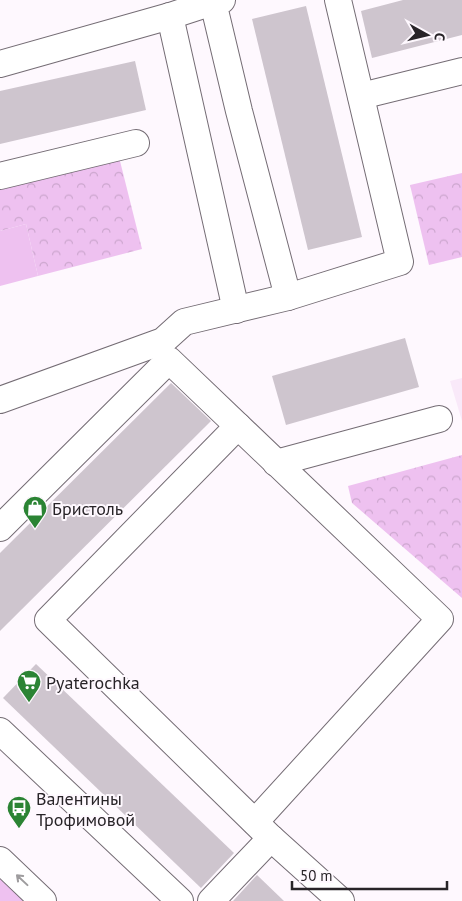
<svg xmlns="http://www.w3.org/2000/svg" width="462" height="901" font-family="'PT Sans',sans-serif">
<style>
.built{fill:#f9e9f9}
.grass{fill:#eec1f0}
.park{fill:url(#park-crowns)}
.building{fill:#cec5ce}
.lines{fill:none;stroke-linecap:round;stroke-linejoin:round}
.minor-casing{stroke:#746c74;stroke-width:28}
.minor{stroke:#fff;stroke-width:26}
.oneway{stroke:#9e9c9e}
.labels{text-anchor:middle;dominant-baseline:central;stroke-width:4;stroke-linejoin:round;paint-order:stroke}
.poi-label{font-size:18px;fill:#282428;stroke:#fef8fe;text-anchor:start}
</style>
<defs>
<pattern id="park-crowns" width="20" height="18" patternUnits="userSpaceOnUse" patternTransform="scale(1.25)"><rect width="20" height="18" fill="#eec1f0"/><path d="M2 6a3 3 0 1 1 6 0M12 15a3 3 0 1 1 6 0" fill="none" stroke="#cca6ce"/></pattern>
</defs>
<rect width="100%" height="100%" fill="#fef8fe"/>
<path class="built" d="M462,378V421L450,381Z"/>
<g class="grass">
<path d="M26,224L38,276L0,286V231Z"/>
<path d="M0,877L25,901H0Z"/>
</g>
<g class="park">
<path d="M119,157L142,249L38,276L26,224L0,231V187Z"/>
<path d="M462,173V257L429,265L410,185Z"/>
<path d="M462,455V598L352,503L348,486Z"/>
</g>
<g class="building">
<path d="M403,0H462V35L372,58L361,11Z"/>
<path d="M306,6L362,237L308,250L252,19Z"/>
<path d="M135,61L146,110L0,144V91Z"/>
<path d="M405,338L419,387L286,425L272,376Z"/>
<path d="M171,383L211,421L0,631V553Z"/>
<path d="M36,664L234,853L201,888L3,698Z"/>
<path d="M257,875L284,901H233Z"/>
</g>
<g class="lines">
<defs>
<g id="minor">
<path d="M222,0L213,2L239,111L288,297"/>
<path d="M170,16L236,310"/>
<path d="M0,64L170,16L213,2"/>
<path d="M361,96L462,71"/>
<path d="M0,176L136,143"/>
<path d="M0,400L163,341L184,322L288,297L400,262L338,0"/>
<path d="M238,426L48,620L271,838L341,901"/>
<path d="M276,463L439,419"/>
<path d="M0,528L169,360L440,619L255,822"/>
<path d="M0,731L180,901"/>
<path d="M0,860L43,901"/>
<path d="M211,901L271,838"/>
</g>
</defs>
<use href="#minor" class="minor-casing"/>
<use href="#minor" class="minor"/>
</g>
<defs><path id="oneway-shaft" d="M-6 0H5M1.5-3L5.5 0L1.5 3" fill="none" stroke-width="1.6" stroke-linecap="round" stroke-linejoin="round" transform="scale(1.25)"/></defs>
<use class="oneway" href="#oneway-shaft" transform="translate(22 880) rotate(-137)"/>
<defs>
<symbol id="shop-pin" viewBox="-11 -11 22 30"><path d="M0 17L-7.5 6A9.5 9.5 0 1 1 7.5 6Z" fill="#2b8434" stroke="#fef8fe"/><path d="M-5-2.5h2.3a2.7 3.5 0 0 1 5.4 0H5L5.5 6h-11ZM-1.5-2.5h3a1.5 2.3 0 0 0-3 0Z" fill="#fff"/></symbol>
<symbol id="supermarket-pin" viewBox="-11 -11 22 30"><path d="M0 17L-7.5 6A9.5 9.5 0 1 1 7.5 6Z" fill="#2b8434" stroke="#fef8fe"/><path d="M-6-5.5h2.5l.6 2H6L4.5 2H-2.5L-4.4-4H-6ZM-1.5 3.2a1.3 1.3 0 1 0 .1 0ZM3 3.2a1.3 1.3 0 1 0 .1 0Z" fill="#fff"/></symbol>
<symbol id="bus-pin" viewBox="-11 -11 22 30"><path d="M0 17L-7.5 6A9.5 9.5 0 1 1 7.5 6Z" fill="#2b8434" stroke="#fef8fe"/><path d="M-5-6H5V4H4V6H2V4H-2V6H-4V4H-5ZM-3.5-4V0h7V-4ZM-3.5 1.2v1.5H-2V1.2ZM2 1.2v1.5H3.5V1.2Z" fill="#fff"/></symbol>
</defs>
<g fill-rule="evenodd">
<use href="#shop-pin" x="21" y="494" width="28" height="38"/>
<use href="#supermarket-pin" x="15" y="668" width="28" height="38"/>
<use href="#bus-pin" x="5" y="794" width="28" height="38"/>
</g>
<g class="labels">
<g class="poi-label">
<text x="52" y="508">Бристоль</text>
<text x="46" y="682">Pyaterochka</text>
<text x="36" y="798">Валентины<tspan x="36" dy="21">Трофимовой</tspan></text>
</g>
</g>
<g transform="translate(427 35) rotate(98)" stroke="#fef8fe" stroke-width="4" paint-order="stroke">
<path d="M0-4L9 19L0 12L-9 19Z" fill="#282428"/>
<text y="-8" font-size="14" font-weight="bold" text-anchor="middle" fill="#282428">С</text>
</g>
<path d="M292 881v8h155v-8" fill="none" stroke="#282428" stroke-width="2.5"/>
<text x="300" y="881" font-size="15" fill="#282428" stroke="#fef8fe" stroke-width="4" paint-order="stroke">50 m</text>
</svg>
